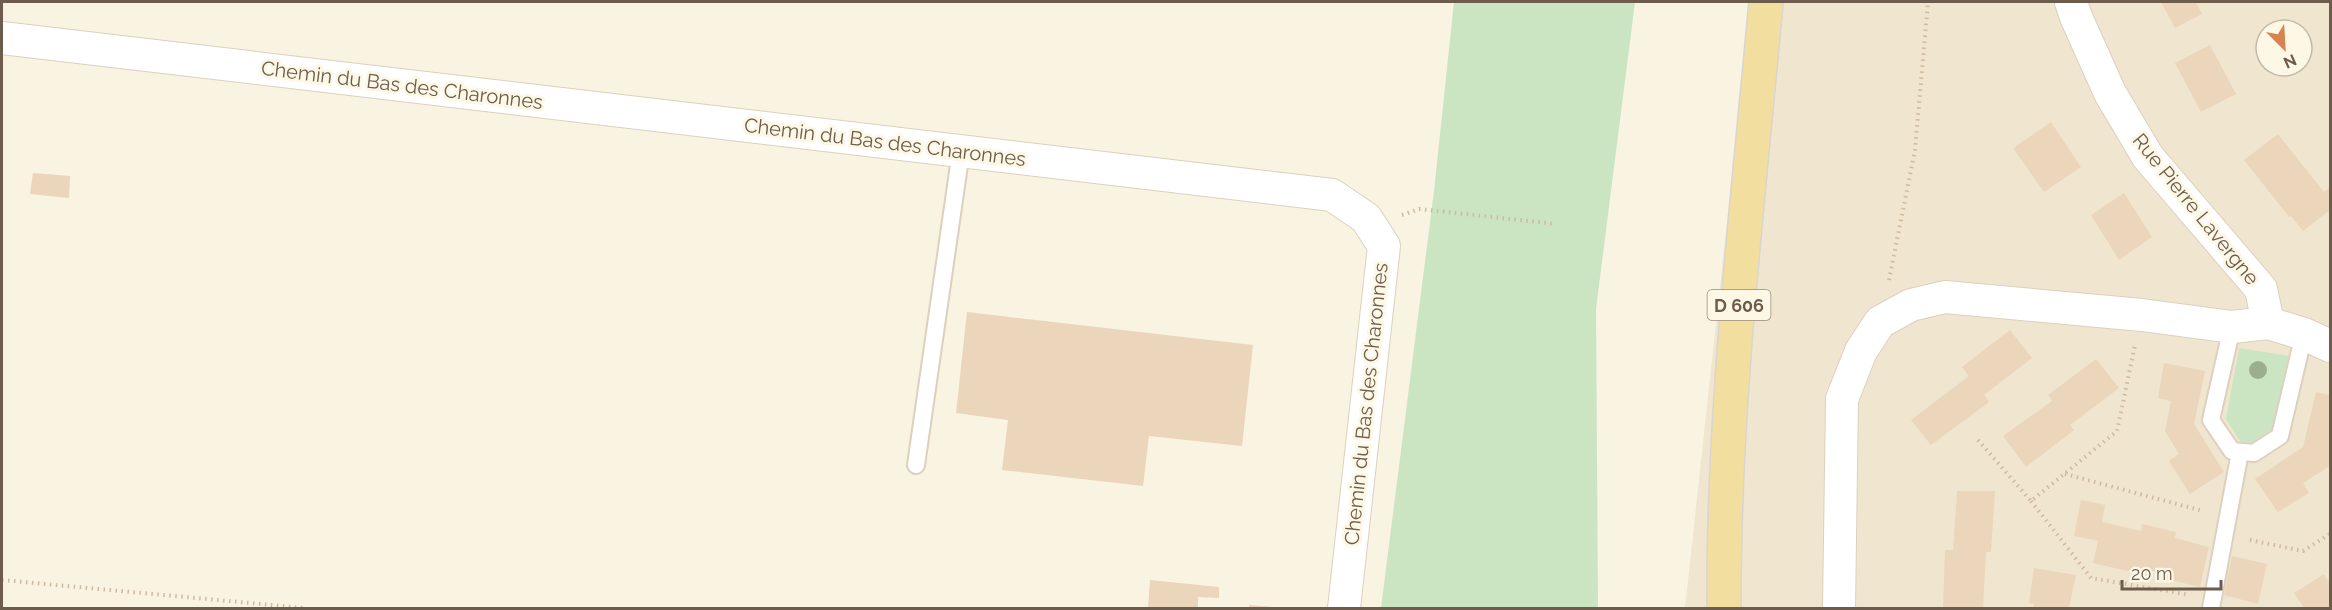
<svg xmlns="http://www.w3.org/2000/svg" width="2332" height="610" font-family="Raleway,sans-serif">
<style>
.residential{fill:#f0e6d0;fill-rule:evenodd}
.green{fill:#cbe4c2}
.building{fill:#ebd5bb}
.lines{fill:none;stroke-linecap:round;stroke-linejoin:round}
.service-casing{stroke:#dcd0be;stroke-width:20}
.minor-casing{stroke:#dcd0be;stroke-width:34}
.primary-casing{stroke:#d9d5d0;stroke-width:36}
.path{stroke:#cfb99f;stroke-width:4;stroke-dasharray:1.5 4.5;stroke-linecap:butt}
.service{stroke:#fff;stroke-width:16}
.minor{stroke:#fff;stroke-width:32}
.primary{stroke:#f2df9f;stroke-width:33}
.tree{fill:#9caf8c}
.labels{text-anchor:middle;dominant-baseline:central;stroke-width:6;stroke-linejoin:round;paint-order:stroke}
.shield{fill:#fdf7e6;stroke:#988a7a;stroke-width:1.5}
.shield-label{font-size:18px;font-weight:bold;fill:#6d5c4b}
.street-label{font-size:20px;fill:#6d5c4b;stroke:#fdf7e6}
</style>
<rect width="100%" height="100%" fill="#f9f3e1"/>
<path class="residential" d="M1751,2H2330V608H1685ZM2266,30H2302V66H2266Z"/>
<g class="green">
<path d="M1454,2H1635L1596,309L1598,608H1381L1434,191Z"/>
<path d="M2239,348L2290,356L2277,425L2253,443L2240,441L2226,419Z"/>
</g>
<g class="building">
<path d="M2161,2H2196L2202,14L2175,28Z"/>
<path d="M2210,45L2236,94L2201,112L2175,63Z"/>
<path d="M2051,122L2081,167L2044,192L2013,148Z"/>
<path d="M2278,134L2324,192L2330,187V210L2303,231L2291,216L2289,217L2244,160Z"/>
<path d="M33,173L70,176L69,198L30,194Z"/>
<path d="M2124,193L2152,237L2119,260L2091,215Z"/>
<path d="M967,312L1253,345L1242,446L1149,436L1143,486L1002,470L1008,420L956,413Z"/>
<path d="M2010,330L2032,358L1984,395L1989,402L1931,445L1911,420L1969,376L1962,367Z"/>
<path d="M2096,359L2119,388L2070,425L2074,430L2026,467L2003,436L2052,401L2048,395Z"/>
<path d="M2164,363L2205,371L2194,424L2224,472L2190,494L2169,461L2179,454L2165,431L2171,401L2158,398Z"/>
<path d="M2316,392L2330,395V466L2303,483L2309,493L2278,512L2255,479L2303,447Z"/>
<path d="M1957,491H1995L1991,552H1986L1983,608H1943L1945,550H1953Z"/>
<path d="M2081,500L2105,505L2102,522L2141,531L2142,524L2176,532L2175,538L2209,547L2200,587L2166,579L2167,574L2133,566L2132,572L2093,563L2098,541L2074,536Z"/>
<path d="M2232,556L2267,564L2258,604L2224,595Z"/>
<path d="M2034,568L2076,575L2069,608H2033L2034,604L2029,603Z"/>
<path d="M2324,574L2328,581L2330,579V608H2304L2294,593Z"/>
<path d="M1150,580L1219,587V598L1198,597V608H1148Z"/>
<path d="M1249,605L1272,607V608H1249Z"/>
</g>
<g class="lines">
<defs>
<g id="service">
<path d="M2232,327L2211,420L2232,451L2254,453L2280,436L2304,334"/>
<path d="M916,465L961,151"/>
<path d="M2211,608L2240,452"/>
</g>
<g id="minor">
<path d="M2071,2L2076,17L2110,93L2148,157L2261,289L2268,323"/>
<path d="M2,38L1332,195L1366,218L1384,246L1344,608"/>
<path d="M1839,608L1842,399L1861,351L1880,322L1911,305L1945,297L2142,315L2232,327L2268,323L2304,334L2330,346"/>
</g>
<path id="primary" d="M1724,608C1723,406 1748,203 1766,2"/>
</defs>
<use href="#service" class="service-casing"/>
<use href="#minor" class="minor-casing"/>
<use href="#primary" class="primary-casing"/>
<g class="path">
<path d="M1402,215L1419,209L1556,224"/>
<path d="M1889,280L1915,150L1928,2"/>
<path d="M1978,440L2031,501L2117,431L2135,345"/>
<path d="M2065,474L2203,511"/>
<path d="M2031,501L2091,578L2190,595"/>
<path d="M2250,540L2303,551L2330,534"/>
<path d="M2,580L304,608"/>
</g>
<use href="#service" class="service"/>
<use href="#minor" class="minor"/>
<use href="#primary" class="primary"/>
</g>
<circle class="tree" cx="2258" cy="370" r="9"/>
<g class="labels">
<rect class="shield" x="1707.5" y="290" width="63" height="30" rx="4.5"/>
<g class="shield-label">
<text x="1739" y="305">D 606</text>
</g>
<g class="street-label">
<text transform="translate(402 85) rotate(7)">Chemin du Bas des Charonnes</text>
<text transform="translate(885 142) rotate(7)">Chemin du Bas des Charonnes</text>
<text transform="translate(2196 209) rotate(51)">Rue Pierre Lavergne</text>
<text transform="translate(1366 404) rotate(-84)">Chemin du Bas des Charonnes</text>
</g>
</g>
<rect width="2332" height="610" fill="none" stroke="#6d5c4b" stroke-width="6"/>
<g transform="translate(2284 48) rotate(156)"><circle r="28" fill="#fdf7e6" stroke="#c3b9a8" stroke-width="1.5"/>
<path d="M0-4.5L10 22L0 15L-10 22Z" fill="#d78352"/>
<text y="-9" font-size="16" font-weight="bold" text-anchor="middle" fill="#6d5c4b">N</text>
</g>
<path d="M2122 580v9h99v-9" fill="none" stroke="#6d5c4b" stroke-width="3"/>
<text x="2131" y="580" font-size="18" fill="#6d5c4b" stroke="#fdf7e6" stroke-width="4.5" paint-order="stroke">20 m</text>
</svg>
